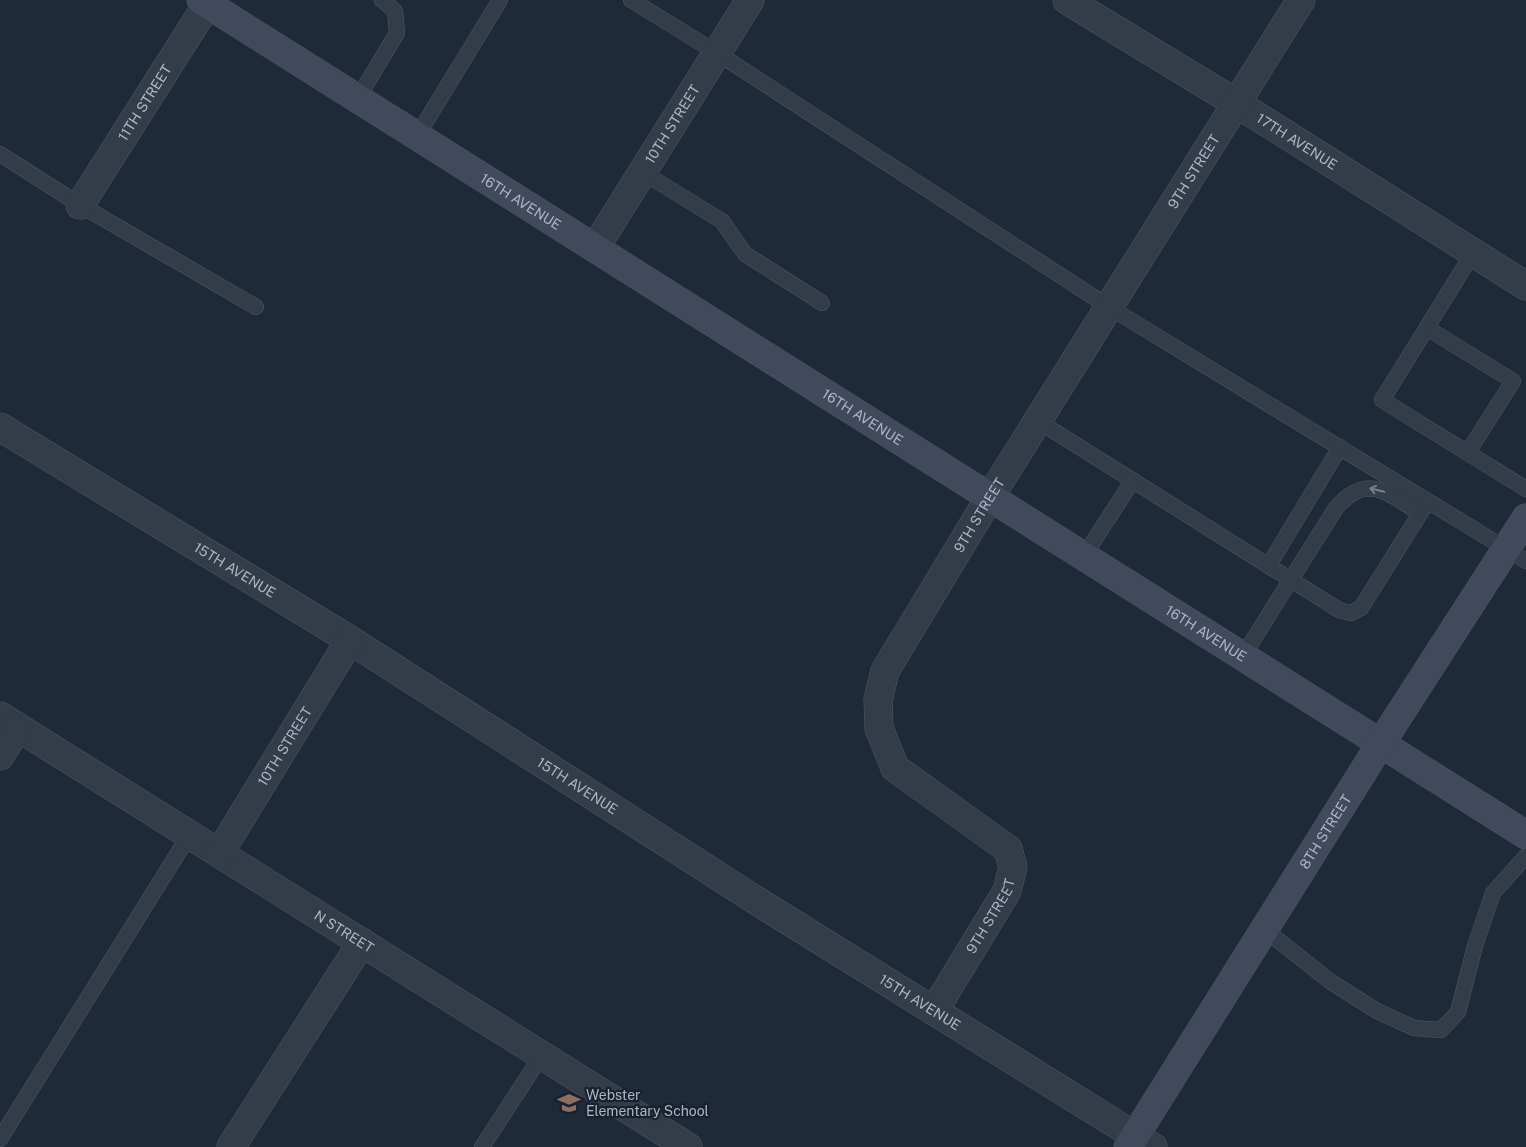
<svg xmlns="http://www.w3.org/2000/svg" width="1526" height="1147" font-family="'Public Sans',sans-serif">
<style>
.lines{fill:none;stroke-linecap:round;stroke-linejoin:round}
.lane-casing{stroke:#505967;stroke-width:16}
.street-casing{stroke:#505967;stroke-width:29}
.secondary-casing{stroke:#505967;stroke-width:29}
.lane{stroke:#333c49;stroke-width:15}
.street{stroke:#333c49;stroke-width:28}
.secondary{stroke:#404a5c;stroke-width:28}
.oneway{stroke:#767f8e}
.labels{text-anchor:middle;dominant-baseline:central;stroke-width:4.5;stroke-linejoin:round;paint-order:stroke}
.street-label{font-size:14px;fill:#adb6c6;stroke:#18212d}
.poi-label{font-size:14px;fill:#adb6c6;stroke:#18212d;text-anchor:start}
</style>
<rect width="100%" height="100%" fill="#1f2a39"/>
<g class="lines">
<defs>
<g id="lane">
<path d="M631,0L717,53L1109,307L1526,561"/>
<path d="M358,98L397,33L395,11L382,0"/>
<path d="M417,136L500,0"/>
<path d="M0,154L80,205L256,307"/>
<path d="M642,172L722,221L745,254L822,303"/>
<path d="M1473,253L1382,400L1526,489"/>
<path d="M1427,328L1513,381L1468,452"/>
<path d="M1038,421L1339,610L1351,613L1361,608L1428,501"/>
<path d="M1084,556L1133,480"/>
<path d="M1269,565L1340,447"/>
<path d="M1243,656L1336,508C1367,472 1387,493 1420,513"/>
<path d="M1264,929L1331,982L1377,1011L1414,1028L1441,1030L1458,1012L1475,946L1493,893L1526,856"/>
<path d="M0,1139L190,834"/>
<path d="M482,1147L542,1055"/>
</g>
<g id="street">
<path id="s1" d="M1067,0L1236,103L1526,286"/>
<path id="s2" d="M80,205L210,0"/>
<path id="s3" d="M595,248L750,0"/>
<path id="s4" d="M0,427L350,640L765,906L1153,1147"/>
<path id="s5" d="M0,716L688,1147"/>
<path d="M0,756L18,727"/>
<path id="s6" d="M220,852L350,640"/>
<path id="s7" d="M934,1011L1007,891L1013,867L1008,849L895,768L879,728L878,700L885,671L990,497L1301,0"/>
<path d="M231,1147L362,942"/>
</g>
<g id="secondary">
<path id="s8" d="M201,0L1526,835"/>
<path id="s9" d="M1128,1147L1381,743L1526,518"/>
</g>
</defs>
<use href="#lane" class="lane-casing"/>
<use href="#street" class="street-casing"/>
<use href="#secondary" class="secondary-casing"/>
<use href="#lane" class="lane"/>
<use href="#street" class="street"/>
<use href="#secondary" class="secondary"/>
</g>
<defs><path id="oneway-shaft" d="M-6 0H5M1.5-3L5.5 0L1.5 3" fill="none" stroke-width="1.6" stroke-linecap="round" stroke-linejoin="round" transform="scale(1.25)"/></defs>
<use class="oneway" href="#oneway-shaft" transform="translate(1377 490) rotate(-166)"/>
<defs>
<symbol id="school-bare" viewBox="-9 -9 18 18"><path d="M0-5L7-2L0 1L-7-2ZM-4 1L0 2.5L4 1V4Q0 6-4 4Z" fill="#8d6e63" stroke="#18212d" stroke-width="2.5" paint-order="stroke"/></symbol>
</defs>
<g fill-rule="evenodd">
<use href="#school-bare" x="553" y="1087" width="32" height="32"/>
</g>
<g class="labels">
<g class="street-label">
<text stroke="none"><textPath href="#s2" startOffset="121">11TH STREET</textPath></text>
<text stroke="none"><textPath href="#s3" startOffset="146">10TH STREET</textPath></text>
<text stroke="none"><textPath href="#s1" startOffset="270">17TH AVENUE</textPath></text>
<text stroke="none"><textPath href="#s7" startOffset="1011">9TH STREET</textPath></text>
<text stroke="none"><textPath href="#s8" startOffset="378">16TH AVENUE</textPath></text>
<text stroke="none"><textPath href="#s8" startOffset="782">16TH AVENUE</textPath></text>
<text stroke="none"><textPath href="#s7" startOffset="606">9TH STREET</textPath></text>
<text stroke="none"><textPath href="#s4" startOffset="275">15TH AVENUE</textPath></text>
<text stroke="none"><textPath href="#s8" startOffset="1188">16TH AVENUE</textPath></text>
<text stroke="none"><textPath href="#s6" startOffset="124">10TH STREET</textPath></text>
<text stroke="none"><textPath href="#s4" startOffset="680">15TH AVENUE</textPath></text>
<text stroke="none"><textPath href="#s9" startOffset="372">8TH STREET</textPath></text>
<text stroke="none"><textPath href="#s7" startOffset="111">9TH STREET</textPath></text>
<text stroke="none"><textPath href="#s5" startOffset="406">N STREET</textPath></text>
<text stroke="none"><textPath href="#s4" startOffset="1085">15TH AVENUE</textPath></text>
</g>
<g class="poi-label">
<text x="586" y="1095">Webster<tspan x="586" dy="16">Elementary School</tspan></text>
</g>
</g>
</svg>
